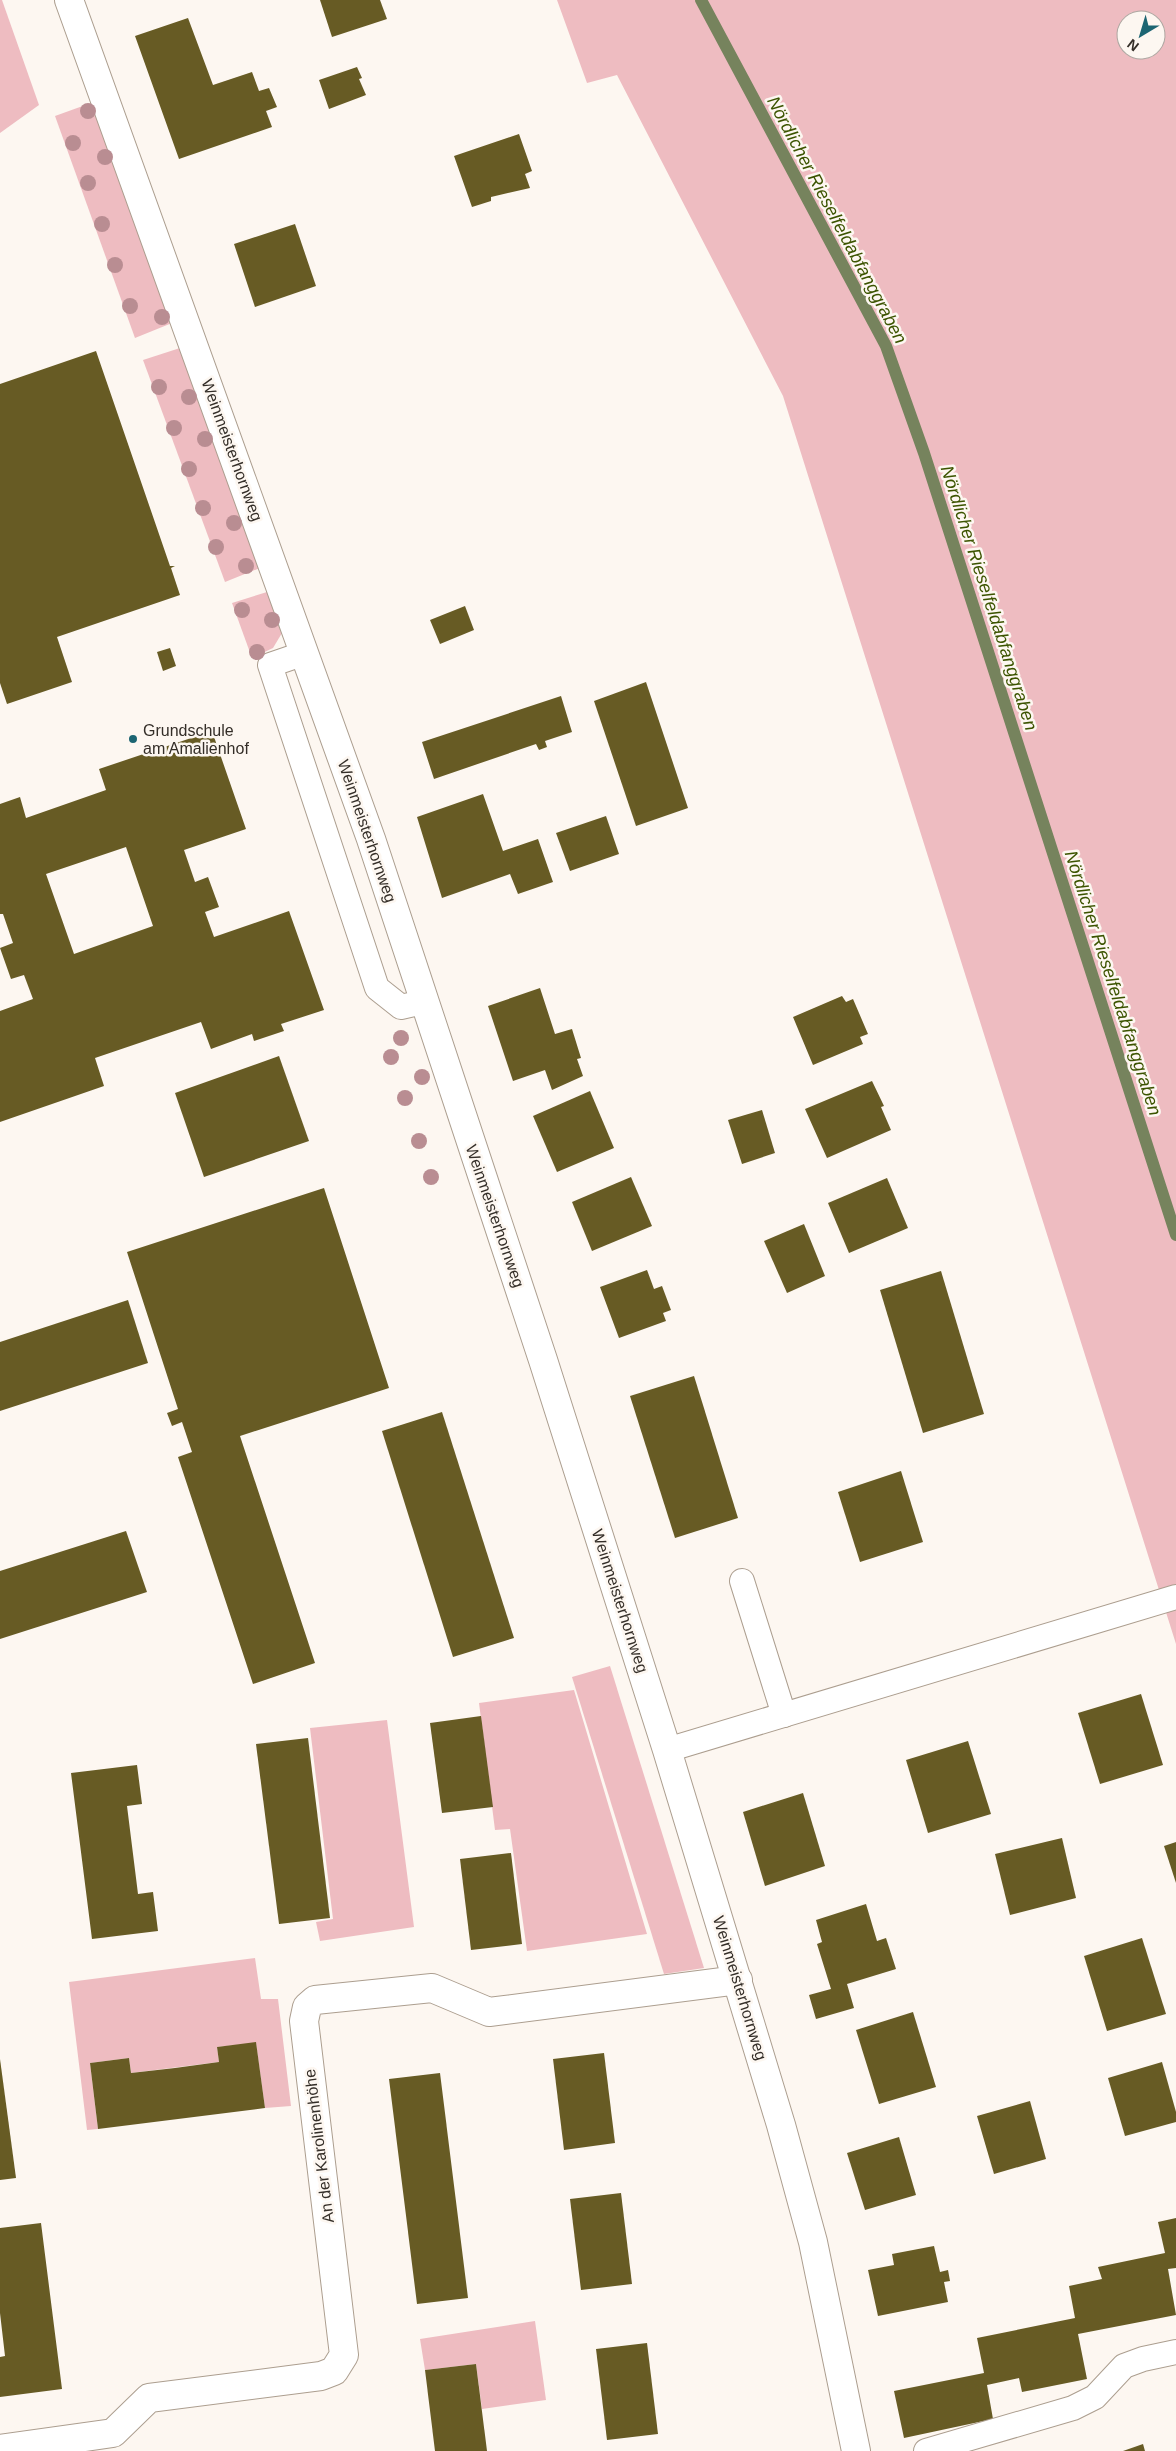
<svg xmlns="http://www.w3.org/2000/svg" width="1176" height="2451" font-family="Helvetica,sans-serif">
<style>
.green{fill:#eebcc1;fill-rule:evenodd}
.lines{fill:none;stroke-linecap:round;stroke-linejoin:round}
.stream{stroke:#76835d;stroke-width:12}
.building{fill:#675b24;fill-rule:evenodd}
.service-casing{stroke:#ac9e8f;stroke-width:26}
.minor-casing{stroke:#ac9e8f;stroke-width:30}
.service{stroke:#fff;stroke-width:24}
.minor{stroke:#fff;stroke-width:28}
.tree{fill:#b98d92}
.poi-dot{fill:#1c6572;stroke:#fdf7f1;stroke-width:2}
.labels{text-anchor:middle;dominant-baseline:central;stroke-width:5;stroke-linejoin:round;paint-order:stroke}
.street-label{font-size:16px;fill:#342e28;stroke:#fdf7f1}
.poi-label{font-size:16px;fill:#342e28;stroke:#fdf7f1;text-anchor:start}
.water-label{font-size:18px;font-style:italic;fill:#3c5400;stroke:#fdf7f1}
</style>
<rect width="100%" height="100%" fill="#fdf7f1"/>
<g class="green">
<path d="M0,0H2L39,105L0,133Z"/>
<path d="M557,0H1176V1644L783,396L617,75L587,83ZM1126,20H1156V50H1126Z"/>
<path d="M91,103L172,323L135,338L55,116Z"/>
<path d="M180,348L260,568L225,582L143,360Z"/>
<path d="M267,592L282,633L273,648L252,658L232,603Z"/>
<path d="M610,1666L704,1968L664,1974L572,1677Z"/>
<path d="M574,1690L647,1934L527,1951L510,1829L495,1830L479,1703Z"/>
<path d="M387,1720L414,1927L320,1941L316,1922L333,1919L310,1728Z"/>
<path d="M255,1958L261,1999H278L291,2106L265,2108L256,2043L217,2047L219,2062L131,2073L129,2058L90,2063L98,2129L87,2130L69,1982Z"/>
<path d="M535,2321L546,2400L482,2409L476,2364L425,2370L420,2339Z"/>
</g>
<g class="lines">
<path class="stream" d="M701,0L886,346L924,453L1176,1235"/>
</g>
<g class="building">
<path d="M320,0H380L387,19L332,37Z"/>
<path d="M188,18L213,85L252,72L259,91L269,88L277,107L266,111L272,127L179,159L135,36Z"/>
<path d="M357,67L362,78L359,79L366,95L329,109L319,80Z"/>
<path d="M519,134L532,171L525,174L530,188L491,197V201L472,207L454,156Z"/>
<path d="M295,224L316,286L255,307L234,244Z"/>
<path d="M96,351L170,566H175L171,568L180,595L57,637L72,682L7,704L0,683V384Z"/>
<path d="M465,606L474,630L440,644L430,620Z"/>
<path d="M170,648L176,666L163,671L157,652Z"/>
<path d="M646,682L688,808L636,826L594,701Z"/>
<path d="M561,696L572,732L545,741L547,747L539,750L536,744L434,779L422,742Z"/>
<path d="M212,731L246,829L184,850L195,882L208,877L219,907L205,912L214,937L289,911L324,1010L281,1024L284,1031L254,1041L252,1034L211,1049L201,1022L95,1058L104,1086L0,1122V1011L33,999L24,975L11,979L0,948L13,943L3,914H0V804L20,797L26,818L106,790L99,769ZM126,847L153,926L74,954L46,874Z"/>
<path d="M483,794L503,851L538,839L553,882L518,894L510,874L442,898L417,817Z"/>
<path d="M606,816L619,854L570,871L556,833Z"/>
<path d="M540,988L555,1034L572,1029L581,1058L577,1059L583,1076L552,1090L545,1070L513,1081L488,1006Z"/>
<path d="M842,996L846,1002L853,999L868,1034L860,1037L863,1044L813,1065L793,1017Z"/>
<path d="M279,1056L309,1141L204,1177L175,1093Z"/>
<path d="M872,1081L884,1106L881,1107L891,1130L827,1158L805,1109Z"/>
<path d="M590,1091L614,1148L557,1172L533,1116Z"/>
<path d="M762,1110L775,1153L742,1164L728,1120Z"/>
<path d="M631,1177L652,1226L592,1251L572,1202Z"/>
<path d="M887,1178L908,1228L849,1253L828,1203Z"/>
<path d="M324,1188L389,1388L240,1436L315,1663L253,1684L178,1457L192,1452L182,1422L172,1426L167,1413L178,1409L127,1252Z"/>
<path d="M804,1224L825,1276L787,1293L764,1241Z"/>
<path d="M647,1270L654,1289L662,1286L671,1310L663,1313L666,1321L619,1338L600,1287Z"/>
<path d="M941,1271L984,1414L923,1433L880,1290Z"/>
<path d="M128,1300L148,1363L0,1411V1342Z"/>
<path d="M694,1376L738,1518L675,1538L630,1396Z"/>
<path d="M442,1412L514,1638L453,1657L382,1431Z"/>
<path d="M901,1471L923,1542L860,1562L838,1492Z"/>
<path d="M126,1531L147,1592L0,1639V1571Z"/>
<path d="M1141,1694L1163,1765L1100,1784L1078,1713Z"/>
<path d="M481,1716L493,1807L442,1813L430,1723Z"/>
<path d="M308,1738L330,1918L279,1924L256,1744Z"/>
<path d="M968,1741L991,1814L928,1833L906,1760Z"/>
<path d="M137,1765L142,1804L127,1806L138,1894L153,1892L158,1931L92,1939L71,1773Z"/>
<path d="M803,1793L825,1866L765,1886L743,1812Z"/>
<path d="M1062,1838L1076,1898L1010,1915L995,1854Z"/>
<path d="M1176,1842V1883L1164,1846Z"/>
<path d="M511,1853L522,1944L471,1950L460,1859Z"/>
<path d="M866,1904L877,1941L886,1938L896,1969L847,1984L854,2008L816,2019L809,1995L831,1989L817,1944L822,1942L816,1920Z"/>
<path d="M1142,1938L1166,2014L1107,2031L1084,1956Z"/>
<path d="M913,2012L936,2087L879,2104L856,2030Z"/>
<path d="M256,2042L265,2108L98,2129L90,2063L129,2058L131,2073L175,2068L219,2062L217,2047Z"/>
<path d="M604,2053L615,2143L564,2150L553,2059Z"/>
<path d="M0,2059L16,2178L0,2180Z"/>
<path d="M1162,2062L1176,2112V2122L1125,2136L1108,2078Z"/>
<path d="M440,2073L468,2298L417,2304L389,2079Z"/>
<path d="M1030,2101L1046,2159L994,2174L977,2116Z"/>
<path d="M899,2137L916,2195L865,2210L847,2153Z"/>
<path d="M621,2193L632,2284L581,2290L570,2199Z"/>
<path d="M1176,2218V2268L1168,2269L1176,2315L1078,2334L1087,2379L1022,2392L1019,2378L987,2385L993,2419L904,2438L894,2391L984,2373L977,2338L1075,2318L1069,2286L1102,2279L1098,2267L1165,2253L1158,2222Z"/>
<path d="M41,2223L62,2389L0,2397V2357L5,2356L0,2313V2228Z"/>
<path d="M934,2246L940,2272L948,2270L950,2281L944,2282L948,2302L878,2316L868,2270L894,2265L892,2254Z"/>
<path d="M647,2343L658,2434L607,2440L596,2349Z"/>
<path d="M476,2364L487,2451H435L425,2370Z"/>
<path d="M1143,2444L1145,2451H1123Z"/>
</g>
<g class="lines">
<defs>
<g id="service">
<path d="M305,653L270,665L377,988L401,1007L423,1002"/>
<path d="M742,1581L784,1715"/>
<path d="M667,1750L1176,1597"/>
<path d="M926,2451L1073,2408L1095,2397L1124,2366L1143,2359L1176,2352"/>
</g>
<g id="minor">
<path d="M69,0L371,839L543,1360L667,1750L781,2125L813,2242L856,2451"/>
<path d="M0,2449L113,2433L149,2398L321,2376L334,2371L344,2355L304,2021L307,2007L315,2000L432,1988L489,2012L738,1980"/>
</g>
</defs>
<use href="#service" class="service-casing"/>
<use href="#minor" class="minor-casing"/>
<use href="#service" class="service"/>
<use href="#minor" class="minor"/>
</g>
<g class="tree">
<circle cx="88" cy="111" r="8"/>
<circle cx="73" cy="143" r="8"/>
<circle cx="105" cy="157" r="8"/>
<circle cx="88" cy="183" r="8"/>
<circle cx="102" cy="224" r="8"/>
<circle cx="115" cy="265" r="8"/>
<circle cx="130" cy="306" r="8"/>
<circle cx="162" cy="317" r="8"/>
<circle cx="159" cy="387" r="8"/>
<circle cx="189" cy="397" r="8"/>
<circle cx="174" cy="428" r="8"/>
<circle cx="205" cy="439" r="8"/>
<circle cx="189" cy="469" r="8"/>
<circle cx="203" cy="508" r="8"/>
<circle cx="234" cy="523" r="8"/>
<circle cx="216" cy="547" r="8"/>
<circle cx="246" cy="566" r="8"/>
<circle cx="242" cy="610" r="8"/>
<circle cx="272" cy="620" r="8"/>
<circle cx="257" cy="652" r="8"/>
<circle cx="401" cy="1038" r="8"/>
<circle cx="391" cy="1057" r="8"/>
<circle cx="422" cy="1077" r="8"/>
<circle cx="405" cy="1098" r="8"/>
<circle cx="419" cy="1141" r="8"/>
<circle cx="431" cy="1177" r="8"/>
</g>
<circle class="poi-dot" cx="133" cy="739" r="5"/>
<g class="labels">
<g class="street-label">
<text transform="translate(232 450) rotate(70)">Weinmeisterhornweg</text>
<text transform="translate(367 831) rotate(71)">Weinmeisterhornweg</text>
<text transform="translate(495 1216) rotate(71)">Weinmeisterhornweg</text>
<text transform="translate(620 1601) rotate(72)">Weinmeisterhornweg</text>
<text transform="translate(740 1988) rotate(73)">Weinmeisterhornweg</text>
<text transform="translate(319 2146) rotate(-97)">An der Karolinenhöhe</text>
</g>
<g class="poi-label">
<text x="143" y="730">Grundschule<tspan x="143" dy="18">am Amalienhof</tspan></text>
</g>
<g class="water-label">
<text transform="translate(837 220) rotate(62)">Nördlicher Rieselfeldabfanggraben</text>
<text transform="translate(989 598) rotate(72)">Nördlicher Rieselfeldabfanggraben</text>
<text transform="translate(1113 983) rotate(72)">Nördlicher Rieselfeldabfanggraben</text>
</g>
</g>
<g transform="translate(1141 35) rotate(218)"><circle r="24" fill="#fdf7f1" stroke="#ada7a1"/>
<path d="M0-4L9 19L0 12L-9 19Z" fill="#1c6572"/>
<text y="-8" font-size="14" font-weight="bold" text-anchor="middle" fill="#342e28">N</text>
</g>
</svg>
